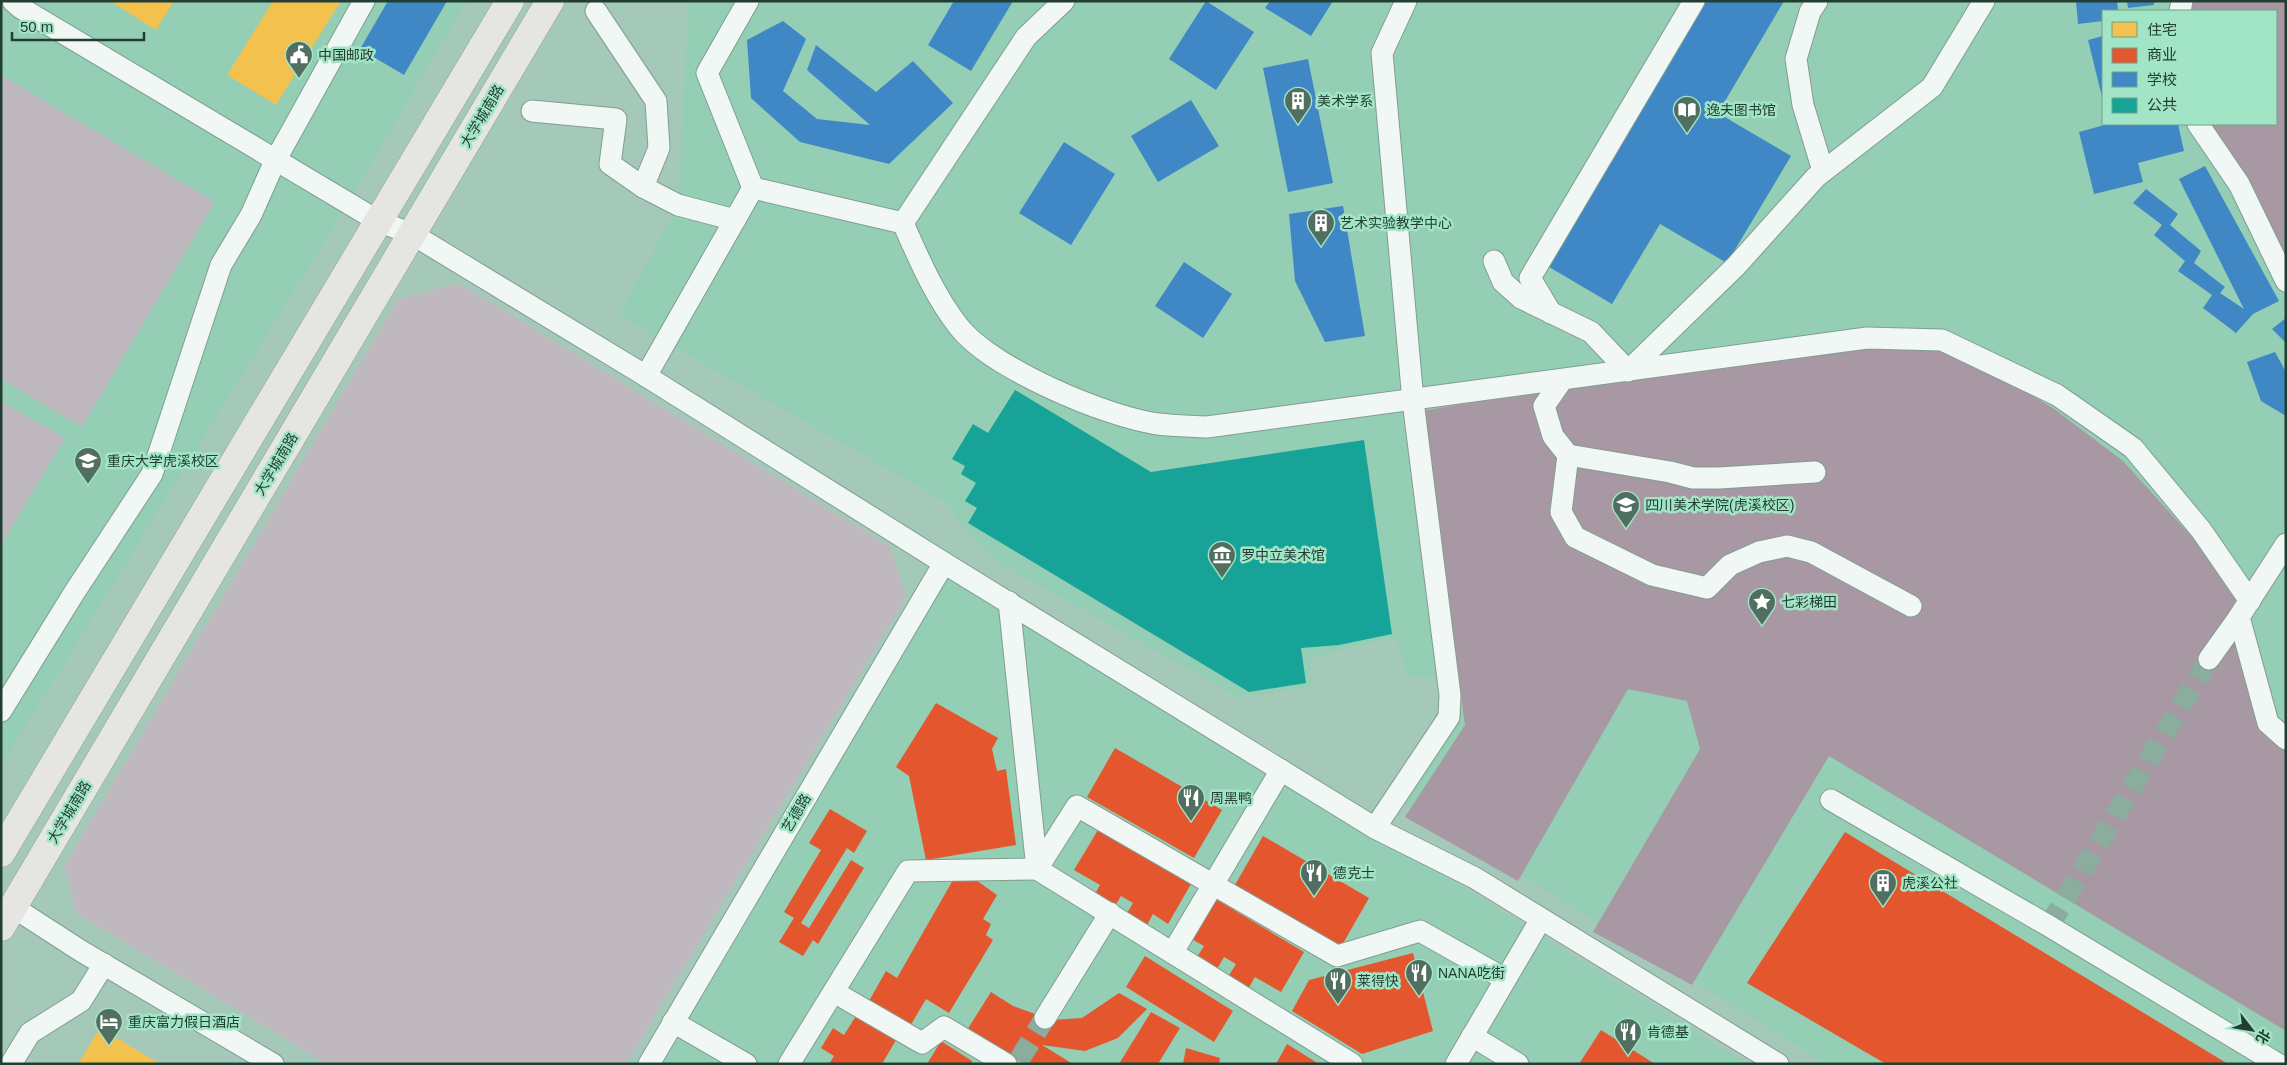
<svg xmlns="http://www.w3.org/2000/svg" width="2287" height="1065" font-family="Helvetica,'Noto Sans SC',sans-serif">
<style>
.built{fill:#94ceb4;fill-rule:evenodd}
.green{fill:#bfb8be}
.forest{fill:#a898a4}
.homes{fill:#f2c14e}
.shops{fill:#e4572e}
.schools{fill:#3f88c5}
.public{fill:#17a398}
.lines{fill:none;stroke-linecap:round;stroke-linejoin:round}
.minor-tunnel{stroke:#8aad9d;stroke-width:21;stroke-dasharray:21 11;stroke-linecap:butt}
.minor-casing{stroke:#809e90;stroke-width:23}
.major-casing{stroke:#97a094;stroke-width:29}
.minor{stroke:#f1f7f4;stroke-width:21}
.major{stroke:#e5e6e1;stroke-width:28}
.labels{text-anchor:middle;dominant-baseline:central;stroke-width:5;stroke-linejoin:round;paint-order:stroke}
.poi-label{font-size:14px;fill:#223e32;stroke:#a2e5c6;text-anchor:start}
.street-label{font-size:14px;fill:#223e32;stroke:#a2e5c6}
</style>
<rect width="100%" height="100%" fill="#a4c9b8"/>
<g class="built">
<path d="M1,1H466L348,203L1,766Z"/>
<path d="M689,1H2286V1064H1828L1404,803L1450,695L1433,678L1407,676L1396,638L1310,657L1311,687L1240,698L991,558L944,501L619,315L678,205ZM2103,11H2276V124H2103Z"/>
<path d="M944,563L1746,1064H647Z"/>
</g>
<g class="green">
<path d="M1,75L215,202L82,427L1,379Z"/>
<path d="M459,283L890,547L906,597L626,1064H327L76,913L65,865L398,299Z"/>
<path d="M1,401L65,438L2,543L1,542Z"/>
</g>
<g class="forest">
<path d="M2182,1H2286V281L2198,124H2276V11H2180Z"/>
<path d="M1855,339L1942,340L2053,408L2123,461L2250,601L2239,617L2286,739V1031L1829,756L1692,985L1593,932L1700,749L1687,701L1628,689L1518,881L1405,817L1465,725L1421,411Z"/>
</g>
<g class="homes">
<path d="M110,1H174L156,30Z"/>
<path d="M273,1H341L276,105L227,75Z"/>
<path d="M100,1028L160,1064H78Z"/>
</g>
<g class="shops">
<path d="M936,703L998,738L992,749L997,771L1006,769L1016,845L926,860L909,776L896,767Z"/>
<path d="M1115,748L1222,810L1194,858L1087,797Z"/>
<path d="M830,809L867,831L854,853L847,848L801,923L809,928L851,860L864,868L818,944L813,940L803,956L779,942L794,918L784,912L821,850L809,843Z"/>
<path d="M1098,830L1191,884L1168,924L1153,914L1146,927L1126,915L1133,903L1121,896L1113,909L1093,897L1100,885L1074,870Z"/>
<path d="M1845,832L2228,1064H1886L1747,983Z"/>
<path d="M1263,836L1369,898L1341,947L1235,885Z"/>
<path d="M953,880H976L997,895L983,919L991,924L986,935L993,940L949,1013L926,999L909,1028L869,1001L886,971L897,978Z"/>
<path d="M1212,897L1304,952L1281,992L1255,977L1248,989L1228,977L1236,964L1224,957L1217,969L1197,957L1204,946L1188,937Z"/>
<path d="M1413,953L1433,1031L1362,1054L1292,1011L1309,980Z"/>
<path d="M1145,956L1233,1011L1214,1042L1126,987Z"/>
<path d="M991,992L1013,1006L1051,1020L1082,1018L1119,993L1147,1009L1118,1038L1085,1051L1042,1045L1073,1064H1025L967,1030Z"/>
<path d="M1151,1012L1180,1028L1158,1064H1119Z"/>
<path d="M856,1016L896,1040L882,1064H829L834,1056L821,1048L833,1028L844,1035Z"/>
<path d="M1601,1030L1655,1064H1579Z"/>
<path d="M941,1041L972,1061L971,1064H927Z"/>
<path d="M1287,1044L1319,1064H1276Z"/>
<path d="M1186,1048L1220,1058L1219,1064H1183Z"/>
</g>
<g class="schools">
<path d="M388,1H447L404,75L360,49Z"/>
<path d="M954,1H1013L971,71L928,45Z"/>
<path d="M1206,1L1254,32L1216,90L1169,59Z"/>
<path d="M1270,1H1333L1311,36L1265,8Z"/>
<path d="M1698,1H1784L1718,113L1791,156L1727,263L1660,224L1612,304L1544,264Z"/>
<path d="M2076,1H2117L2118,11H2103V21L2078,24Z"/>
<path d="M2127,1H2154V5L2128,8Z"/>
<path d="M783,21L806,39L783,91L817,119L870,125L807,70L816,45L876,92L913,61L953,103L889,164L800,142L751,98L747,40Z"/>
<path d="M2103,36V101L2088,40Z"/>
<path d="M1308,59L1333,183L1288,192L1263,68Z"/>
<path d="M1191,100L1219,146L1158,182L1131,136Z"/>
<path d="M2108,124H2178L2184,151L2138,163L2143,182L2094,194L2079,132Z"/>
<path d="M1064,142L1115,174L1071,245L1019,213Z"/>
<path d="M2205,166L2279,301L2253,314L2236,333L2203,308L2212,295L2178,271L2185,261L2154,235L2162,225L2133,203L2146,189L2178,214L2170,225L2201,251L2194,263L2225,287L2220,293L2244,309L2179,179Z"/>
<path d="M1343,206L1365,336L1325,342L1295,281L1289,214Z"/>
<path d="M1184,262L1232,294L1203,338L1155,306Z"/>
<path d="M2286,318V343L2272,329Z"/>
<path d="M2275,352L2286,372V416L2261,401L2247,362Z"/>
</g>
<path class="public" d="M1015,390L1151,472L1364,440L1392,634L1339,645L1301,648L1306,683L1249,692L968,523L977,508L965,501L976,483L961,474L965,466L952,459L973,424L988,433Z"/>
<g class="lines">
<g class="minor-tunnel">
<path d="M2049,926L2209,659"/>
<path d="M1019,1060L1045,1018"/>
</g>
<defs>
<g id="minor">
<path d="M13,1L21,8L348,203L378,221L412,234L646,376L944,563L1375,828L1475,878L1778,1064"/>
<path d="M748,1L707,73L753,188"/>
<path d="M1817,1L1810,12L1796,59L1803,105L1823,171"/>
<path d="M596,11L656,101L659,148L643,187L678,205L735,220"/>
<path d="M2180,11L2182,1"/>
<path d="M532,111L616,119L610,164L643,187"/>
<path d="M2198,124L2239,184L2286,281"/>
<path d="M903,223L1026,37L1064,1"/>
<path d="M1494,261L1503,282L1521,298L1591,332L1628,371L1736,266L1816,177L1932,87L1984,1"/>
<path d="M1551,313L1530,278L1694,1"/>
<path d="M646,376L753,188L903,223C919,259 934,295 959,327C991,368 1106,417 1158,424C1174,426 1191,426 1207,427L1867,338L1942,340L2057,395L2133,448L2201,530L2250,601"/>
<path d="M1562,380L1544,406L1553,436L1568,455L1561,512L1575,537L1652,575L1707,588L1730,565L1759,552L1787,546L1811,552L1911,606"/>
<path d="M1568,455L1670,472L1693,478H1719L1815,472"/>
<path d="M2286,544L2239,617L2268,723L2286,739"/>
<path d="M1009,602L1037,869L1352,1064"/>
<path d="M2209,659L2239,617"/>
<path d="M1,711L74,593L152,474L221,265L251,215L275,161L364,1"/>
<path d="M1831,800L2049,926L2278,1064"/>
<path d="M1375,828L1449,717L1450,695L1413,401L1382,53L1406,1"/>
<path d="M13,907L81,951L273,1064"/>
<path d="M1173,952L1281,770"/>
<path d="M834,992L922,1043L944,1027L1006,1064"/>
<path d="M1045,1018L1110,913"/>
<path d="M673,1022L746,1064"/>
<path d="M1472,1036L1518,1064"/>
<path d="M11,1064L30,1033L81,1001L104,964"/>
<path d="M649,1064L944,563"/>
<path d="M789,1064L908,871L1037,869L1077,806L1337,956L1420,931L1505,979"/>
<path d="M1456,1064L1541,919"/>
</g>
<g id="major">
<path d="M1,853L510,1"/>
<path d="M1,927L550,1"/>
</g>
</defs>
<use href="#minor" class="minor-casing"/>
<use href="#major" class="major-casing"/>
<use href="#minor" class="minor"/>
<use href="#major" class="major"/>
</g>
<defs>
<symbol id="civic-pin" viewBox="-11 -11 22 30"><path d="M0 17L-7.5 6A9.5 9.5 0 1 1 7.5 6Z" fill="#506f61" stroke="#a2e5c6"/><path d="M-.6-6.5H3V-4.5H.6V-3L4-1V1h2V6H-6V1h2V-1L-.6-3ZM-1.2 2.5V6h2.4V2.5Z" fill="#fff"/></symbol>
<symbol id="building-pin" viewBox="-11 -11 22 30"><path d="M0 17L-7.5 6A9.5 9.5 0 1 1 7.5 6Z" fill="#506f61" stroke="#a2e5c6"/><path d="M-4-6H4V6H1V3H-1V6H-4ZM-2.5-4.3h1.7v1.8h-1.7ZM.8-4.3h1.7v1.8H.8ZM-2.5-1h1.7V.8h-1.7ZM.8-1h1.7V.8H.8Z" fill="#fff"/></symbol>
<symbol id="library-pin" viewBox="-11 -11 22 30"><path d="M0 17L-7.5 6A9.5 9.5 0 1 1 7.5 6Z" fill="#506f61" stroke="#a2e5c6"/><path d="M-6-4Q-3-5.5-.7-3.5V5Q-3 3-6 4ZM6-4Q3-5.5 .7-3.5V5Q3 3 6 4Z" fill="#fff"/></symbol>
<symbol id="university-pin" viewBox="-11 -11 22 30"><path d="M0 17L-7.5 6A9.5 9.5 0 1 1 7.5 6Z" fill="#506f61" stroke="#a2e5c6"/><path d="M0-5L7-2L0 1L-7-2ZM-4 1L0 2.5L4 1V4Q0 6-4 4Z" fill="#fff"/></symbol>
<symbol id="museum-pin" viewBox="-11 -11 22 30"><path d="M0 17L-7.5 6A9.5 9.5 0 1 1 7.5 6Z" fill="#506f61" stroke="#a2e5c6"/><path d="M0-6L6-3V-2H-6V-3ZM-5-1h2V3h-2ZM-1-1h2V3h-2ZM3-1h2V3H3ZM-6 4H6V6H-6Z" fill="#fff"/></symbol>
<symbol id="sight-pin" viewBox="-11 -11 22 30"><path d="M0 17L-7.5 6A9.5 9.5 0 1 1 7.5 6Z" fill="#506f61" stroke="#a2e5c6"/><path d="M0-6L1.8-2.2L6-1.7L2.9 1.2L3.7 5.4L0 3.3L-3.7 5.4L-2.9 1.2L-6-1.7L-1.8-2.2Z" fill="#fff"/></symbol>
<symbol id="restaurant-pin" viewBox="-11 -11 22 30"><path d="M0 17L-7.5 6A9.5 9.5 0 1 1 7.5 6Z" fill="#506f61" stroke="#a2e5c6"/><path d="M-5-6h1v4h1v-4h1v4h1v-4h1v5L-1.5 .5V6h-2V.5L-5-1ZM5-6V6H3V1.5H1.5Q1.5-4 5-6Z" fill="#fff"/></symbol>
<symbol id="hotel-pin" viewBox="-11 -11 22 30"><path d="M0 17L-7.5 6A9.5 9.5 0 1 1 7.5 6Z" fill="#506f61" stroke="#a2e5c6"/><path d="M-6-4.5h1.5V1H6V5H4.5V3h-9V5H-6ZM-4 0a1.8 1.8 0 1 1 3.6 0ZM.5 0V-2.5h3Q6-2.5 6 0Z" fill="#fff"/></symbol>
</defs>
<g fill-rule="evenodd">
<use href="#civic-pin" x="283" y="39" width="32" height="43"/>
<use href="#building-pin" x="1282" y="85" width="32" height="43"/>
<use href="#library-pin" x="1671" y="94" width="32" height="43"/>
<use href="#building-pin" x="1305" y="207" width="32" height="43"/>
<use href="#university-pin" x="72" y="445" width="32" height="43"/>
<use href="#university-pin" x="1610" y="489" width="32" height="43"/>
<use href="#museum-pin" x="1206" y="539" width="32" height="43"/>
<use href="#sight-pin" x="1746" y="586" width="32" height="43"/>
<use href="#restaurant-pin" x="1175" y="782" width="32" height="43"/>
<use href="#restaurant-pin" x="1298" y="857" width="32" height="43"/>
<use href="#building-pin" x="1867" y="867" width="32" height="43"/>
<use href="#restaurant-pin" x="1403" y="957" width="32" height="43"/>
<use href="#restaurant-pin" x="1322" y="965" width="32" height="43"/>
<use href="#hotel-pin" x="93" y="1006" width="32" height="43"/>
<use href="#restaurant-pin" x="1612" y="1016" width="32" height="43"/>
</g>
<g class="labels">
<g class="poi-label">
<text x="318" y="55">中国邮政</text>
<text x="1317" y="101">美术学系</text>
<text x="1706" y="110">逸夫图书馆</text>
<text x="1340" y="223">艺术实验教学中心</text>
<text x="107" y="461">重庆大学虎溪校区</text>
<text x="1645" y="505">四川美术学院(虎溪校区)</text>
<text x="1241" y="555">罗中立美术馆</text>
<text x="1781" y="602">七彩梯田</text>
<text x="1210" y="798">周黑鸭</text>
<text x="1333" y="873">德克士</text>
<text x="1902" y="883">虎溪公社</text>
<text x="1438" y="973">NANA吃街</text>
<text x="1357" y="981">莱得快</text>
<text x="128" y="1022">重庆富力假日酒店</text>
<text x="1647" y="1032">肯德基</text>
</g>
<g class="street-label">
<text transform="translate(482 116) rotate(-59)">大学城南路</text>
<text transform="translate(276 464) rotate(-59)">大学城南路</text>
<text transform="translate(69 812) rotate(-59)">大学城南路</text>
<text transform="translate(796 813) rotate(-59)">艺德路</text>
</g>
</g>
<rect width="2287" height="1065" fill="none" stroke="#223e32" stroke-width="5"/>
<rect x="2102" y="10" width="175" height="115" fill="#a2e5c6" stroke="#6fa28b"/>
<rect x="2112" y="22" width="25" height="15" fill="#f2c14e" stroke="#6fa28b"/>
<text x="2147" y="35" font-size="15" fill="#223e32">住宅</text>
<rect x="2112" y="48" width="25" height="15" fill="#e4572e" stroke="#6fa28b"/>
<text x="2147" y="60" font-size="15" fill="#223e32">商业</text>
<rect x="2112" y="72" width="25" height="15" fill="#3f88c5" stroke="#6fa28b"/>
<text x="2147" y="85" font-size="15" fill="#223e32">学校</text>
<rect x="2112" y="98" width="25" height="15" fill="#17a398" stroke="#6fa28b"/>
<text x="2147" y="110" font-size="15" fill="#223e32">公共</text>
<g transform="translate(2252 1030) rotate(121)" stroke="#a2e5c6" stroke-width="4" paint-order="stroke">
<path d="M0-4L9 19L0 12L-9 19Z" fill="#223e32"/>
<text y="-8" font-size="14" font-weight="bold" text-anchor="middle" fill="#223e32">北</text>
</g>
<path d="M12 32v8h132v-8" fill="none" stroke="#223e32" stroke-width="2.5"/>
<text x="20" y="32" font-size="15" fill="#223e32" stroke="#a2e5c6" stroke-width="4" paint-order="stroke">50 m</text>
</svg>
